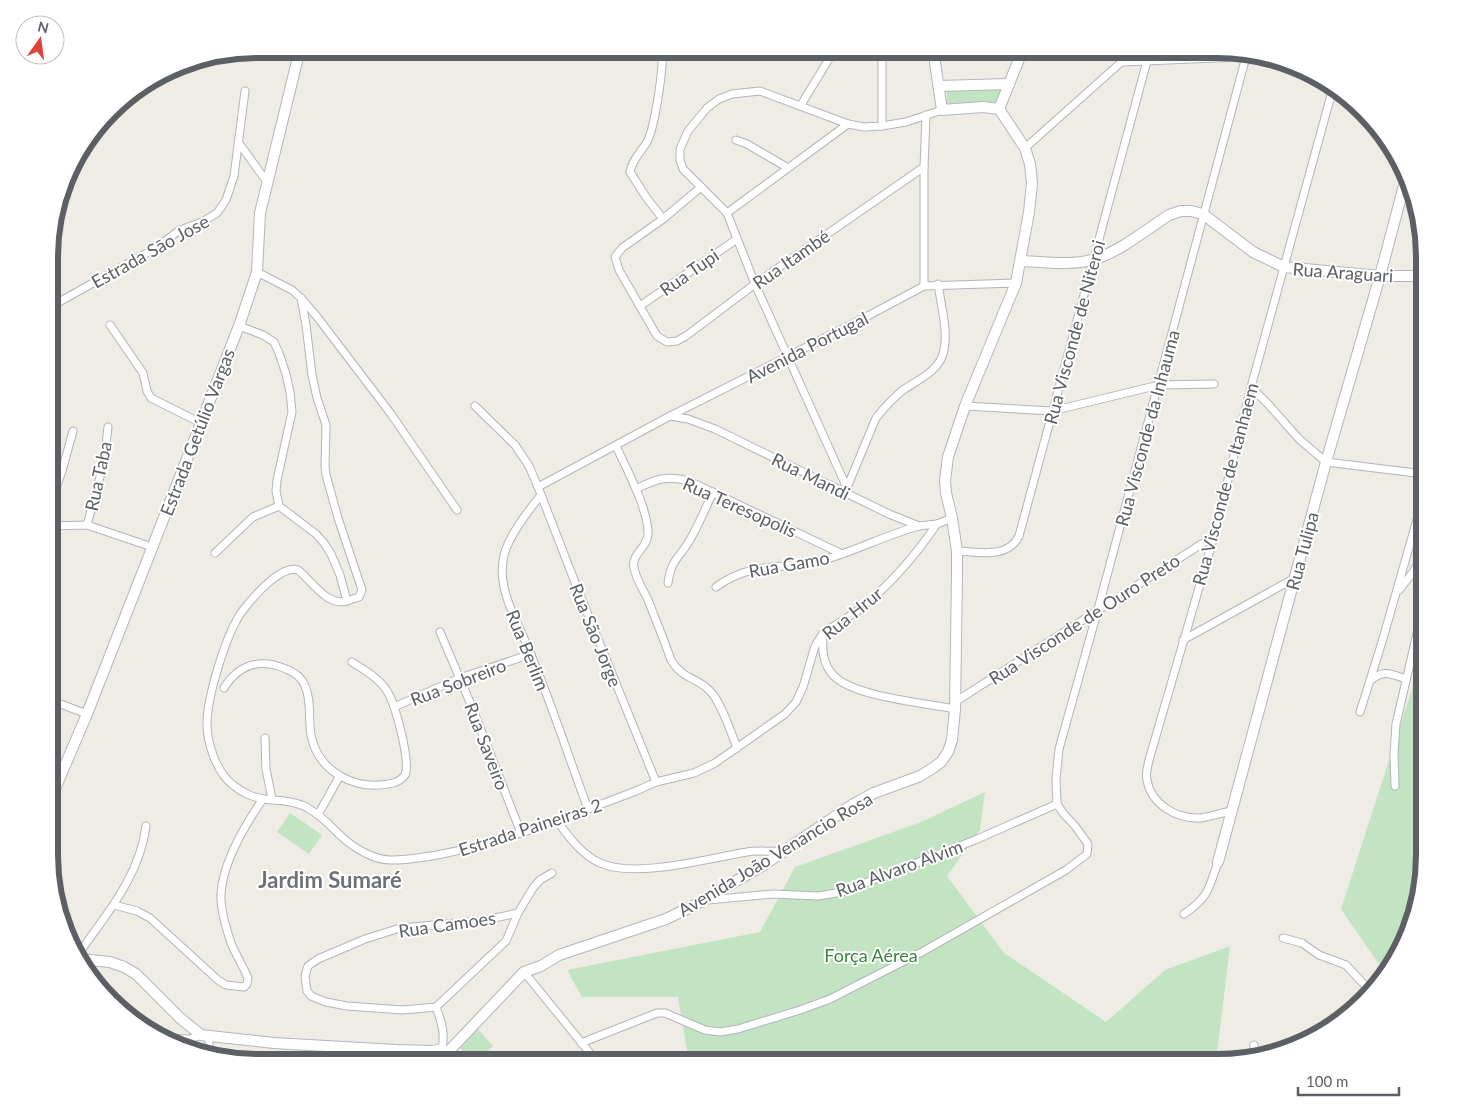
<svg xmlns="http://www.w3.org/2000/svg" width="1473" height="1112" font-family="Lato,sans-serif">
<style>
.green{fill:#c3e4c2}
.lines{fill:none;stroke-linecap:round;stroke-linejoin:round}
.street-casing{stroke:#b2b5b9;stroke-width:9}
.secondary-casing{stroke:#b3b7bb;stroke-width:12}
.street{stroke:#fff;stroke-width:7}
.secondary{stroke:#fff;stroke-width:10}
.labels{text-anchor:middle;dominant-baseline:central;stroke-width:4;stroke-linejoin:round;paint-order:stroke}
.street-label{font-size:18px;fill:#5c6064;stroke:#fff}
.park-label{font-size:18px;fill:#3a853d;stroke:#fff}
.district-label{font-size:22px;font-weight:bold;fill:#6e7276;stroke:#fff}
.rim{fill:none;stroke:#5c6064;stroke-width:6}
</style>
<rect width="100%" height="100%" fill="#eeece5"/>
<g class="green">
<path d="M947,88H1003L995,106L947,104Z"/>
<path d="M1413,686L1424,698V869L1409,934L1390,965L1378,963L1341,909Z"/>
<path d="M985,792L980,830L947,876L1004,953L1106,1022L1165,970L1230,946L1217,1054L1214,1063H689L678,997H582L567,970L760,932L795,867L921,822Z"/>
<path d="M290,813L322,835L309,854L277,832Z"/>
<path d="M476,1027L493,1046L475,1063L458,1046Z"/>
</g>
<g class="lines">
<defs>
<g id="street">
<path d="M662,49C664,66 655,127 647,142C641,152 632,160 630,172L646,197L663,219"/>
<path d="M770,53L772,49"/>
<path d="M1123,62L1260,56"/>
<path d="M801,105L835,49"/>
<path d="M882,126V49"/>
<path d="M736,140L747,144L788,168"/>
<path d="M239,143L267,182"/>
<path d="M1025,148L1136,49"/>
<path d="M701,187L663,219L622,248L615,257L619,270L657,336L667,342L677,341L686,336L755,284L924,167"/>
<path d="M727,213L848,124"/>
<path d="M257,272L292,290L301,298L318,318L391,414L457,510"/>
<path d="M924,286V167L926,115"/>
<path d="M301,298L306,325L312,375L317,398L326,425L325,467L326,475L338,518L362,590L359,597L347,601"/>
<path d="M640,306L737,239"/>
<path d="M50,307L154,249L180,230L202,222L217,213L226,200L234,176L245,91"/>
<path d="M110,325L143,373L147,391L151,398L201,423"/>
<path d="M239,326L263,335L274,342L279,353L286,374L290,392L292,412L277,480L276,491L279,506L316,534L324,543L331,554L340,575L347,601C326,606 313,582 298,570C283,564 257,593 248,604C245,608 241,612 239,616C225,639 207,697 207,724C207,744 217,773 233,785C241,792 254,798 264,799C276,801 289,800 301,805C306,806 310,810 314,812C325,819 333,829 342,837C355,849 376,861 393,860C409,860 426,857 442,854C509,841 572,815 636,791L656,782L694,773L715,763L785,714L796,702L803,687L815,646L824,632C837,624 850,617 862,607C890,585 917,553 937,524"/>
<path d="M1251,387L1269,405L1299,439L1326,462L1424,474"/>
<path d="M475,406L515,445L529,466L538,487L578,590L656,782"/>
<path d="M965,406L1052,411L1159,385L1214,384"/>
<path d="M670,416L688,419L715,429L889,514L919,526L937,524L952,518"/>
<path d="M616,446C626,468 649,510 648,535C647,548 631,554 634,568C636,579 643,589 648,600C656,620 664,640 671,660C683,680 697,677 710,691C721,702 731,732 737,748"/>
<path d="M538,487L670,416L862,319L924,286L1016,283"/>
<path d="M847,488L755,284L727,213L683,169L680,160V149L688,131L707,108L719,99L732,94L760,91L848,124L864,127L882,126L906,122L942,110"/>
<path d="M636,489C656,479 667,475 689,481L842,554"/>
<path d="M846,490L876,418C884,408 893,398 903,390C918,380 941,370 944,350C948,330 941,305 938,284"/>
<path d="M541,495C528,511 505,540 503,561C498,594 520,625 531,655C552,705 569,758 588,809"/>
<path d="M50,505L62,471L73,431"/>
<path d="M87,525L104,462L108,427"/>
<path d="M50,526L87,525L152,547"/>
<path d="M957,551C979,552 1008,559 1019,536L1147,61"/>
<path d="M215,553L253,517L279,506"/>
<path d="M668,583C671,559 680,558 691,538C699,524 706,507 713,492"/>
<path d="M716,587C752,561 781,570 820,561C854,552 885,535 919,526"/>
<path d="M1399,590L1413,572L1424,553"/>
<path d="M440,632L472,707L521,833"/>
<path d="M823,633C822,648 822,664 834,676C855,697 925,703 955,709"/>
<path d="M1183,640L1295,578"/>
<path d="M1370,681C1383,669 1391,674 1406,679"/>
<path d="M224,688C239,664 261,658 286,669C294,672 302,678 305,686C312,702 308,719 311,735C318,772 356,792 393,783C397,782 402,779 405,775C411,762 395,703 387,691C379,678 364,670 352,662"/>
<path d="M50,700L87,714"/>
<path d="M955,702L1214,536"/>
<path d="M394,707L460,678L531,654"/>
<path d="M1360,712L1382,642L1424,495"/>
<path d="M265,738L266,769L272,799"/>
<path d="M49,764L64,769"/>
<path d="M1395,786L1394,754L1396,724L1424,603"/>
<path d="M1231,811C1221,813 1210,817 1200,818C1176,819 1151,804 1147,780C1145,774 1148,766 1149,760L1214,536L1251,387L1333,88"/>
<path d="M318,815L339,777"/>
<path d="M557,821C569,837 581,854 600,863C636,879 709,858 747,852C758,850 770,852 781,851"/>
<path d="M708,900L773,894L818,896L842,892L975,840L1057,804"/>
<path d="M114,905L137,911L150,918L218,980L226,985L244,987L247,984L248,978C243,966 236,955 231,943C227,931 220,907 221,894C223,861 245,825 263,799"/>
<path d="M518,913L481,921L400,928L365,939L318,959L308,966L305,976L307,991L311,996L326,1002L347,1006L403,1010L436,1007L506,941L518,913L533,888L540,880L552,873"/>
<path d="M1184,914C1209,897 1209,888 1218,862"/>
<path d="M1283,938L1302,943L1319,955L1346,965L1372,993"/>
<path d="M77,956C105,916 140,876 146,826"/>
<path d="M524,972L598,1063"/>
<path d="M436,1007C442,1023 445,1033 442,1049"/>
<path d="M162,1038L190,1039L201,1035"/>
<path d="M581,1043L657,1013H665L705,1030L720,1032L738,1029L800,1010L830,999L922,952L1066,870L1087,854L1088,844L1075,826L1063,813L1057,804L1056,779L1059,749L1098,609L1247,53"/>
<path d="M209,1055V1037"/>
<path d="M1253,1055L1254,1045"/>
</g>
<g id="secondary">
<path d="M933,49L942,110L983,107L999,109"/>
<path d="M939,86L1009,84"/>
<path d="M999,109L1023,49"/>
<path d="M1021,261C1044,262 1073,266 1095,259C1121,251 1147,229 1169,215L1181,211H1191L1203,214L1253,252L1284,267L1380,276H1424"/>
<path d="M49,803L87,714L239,326L257,272L260,213L300,49"/>
<path d="M1218,862L1326,462L1380,276L1406,178"/>
<path d="M79,959L110,962L124,967L136,974L180,1018L201,1035L274,1043L396,1050L433,1051L442,1049L458,1063"/>
<path d="M447,1053L524,972L541,966L559,955L666,919L695,905L762,866L852,805L874,793L920,776L933,768L941,762L948,752L952,740L955,709L957,574V551L952,518L946,493L945,481L948,457L965,406L1016,283L1029,212L1032,183L1030,164L1025,148L999,109"/>
</g>
</defs>
<use href="#street" class="street-casing"/>
<use href="#secondary" class="secondary-casing"/>
<use href="#street" class="street"/>
<use href="#secondary" class="secondary"/>
</g>
<g class="labels">
<g class="street-label">
<text transform="translate(150 251) rotate(-29)">Estrada Sāo Jose</text>
<text transform="translate(791 259) rotate(-35)">Rua Itambé</text>
<text transform="translate(689 272) rotate(-35)">Rua Tupi</text>
<text transform="translate(1343 272) rotate(4)">Rua Araguari</text>
<text transform="translate(1074 332) rotate(-75)">Rua Visconde de Niteroi</text>
<text transform="translate(807 347) rotate(-27)">Avenida Portugal</text>
<text transform="translate(1147 428) rotate(-75)">Rua Visconde da Inhauma</text>
<text transform="translate(197 432) rotate(-69)">Estrada Getúlio Vargas</text>
<text transform="translate(98 476) rotate(-78)">Rua Taba</text>
<text transform="translate(811 476) rotate(26)">Rua Mandi</text>
<text transform="translate(1225 484) rotate(-75)">Rua Visconde de Itanhaem</text>
<text transform="translate(740 507) rotate(24)">Rua Teresopolis</text>
<text transform="translate(1302 551) rotate(-75)">Rua Tulipa</text>
<text transform="translate(789 564) rotate(-10)">Rua Gamo</text>
<text transform="translate(852 613) rotate(-39)">Rua Hrur</text>
<text transform="translate(1084 619) rotate(-33)">Rua Visconde de Ouro Preto</text>
<text transform="translate(596 635) rotate(68)">Rua São Jorge</text>
<text transform="translate(528 650) rotate(68)">Rua Berlim</text>
<text transform="translate(458 682) rotate(-21)">Rua Sobreiro</text>
<text transform="translate(487 746) rotate(69)">Rua Saveiro</text>
<text transform="translate(530 827) rotate(-18)">Estrada Paineiras 2</text>
<text transform="translate(775 854) rotate(-31)">Avenida João Venancio Rosa</text>
<text transform="translate(899 868) rotate(-20)">Rua Alvaro Alvim</text>
<text transform="translate(447 924) rotate(-8)">Rua Camoes</text>
</g>
<g class="park-label">
<text x="871" y="955">Força Aérea</text>
</g>
<g class="district-label">
<text x="330" y="879">Jardim Sumaré</text>
</g>
</g>
<path d="M0 0H1473V1112H0ZM257 58H1217A199 199 0 0 1 1416 257V855A199 199 0 0 1 1217 1054H257A199 199 0 0 1 58 855V257A199 199 0 0 1 257 58Z" fill="#fff" fill-rule="evenodd"/>
<path class="rim" d="M257 58H1217A199 199 0 0 1 1416 257V855A199 199 0 0 1 1217 1054H257A199 199 0 0 1 58 855V257A199 199 0 0 1 257 58Z"/>
<g transform="translate(40 40) rotate(14)"><circle r="24" fill="#ffffff" stroke="#bebfc1"/>
<path d="M0-4L9 19L0 12L-9 19Z" fill="#e04339"/>
<text y="-8" font-size="14" font-weight="bold" text-anchor="middle" fill="#5c6064">N</text>
</g>
<path d="M1298 1087v8h101v-8" fill="none" stroke="#5c6064" stroke-width="2.5"/>
<text x="1306" y="1087" font-size="15" fill="#5c6064" stroke="#ffffff" stroke-width="4" paint-order="stroke">100 m</text>
</svg>
